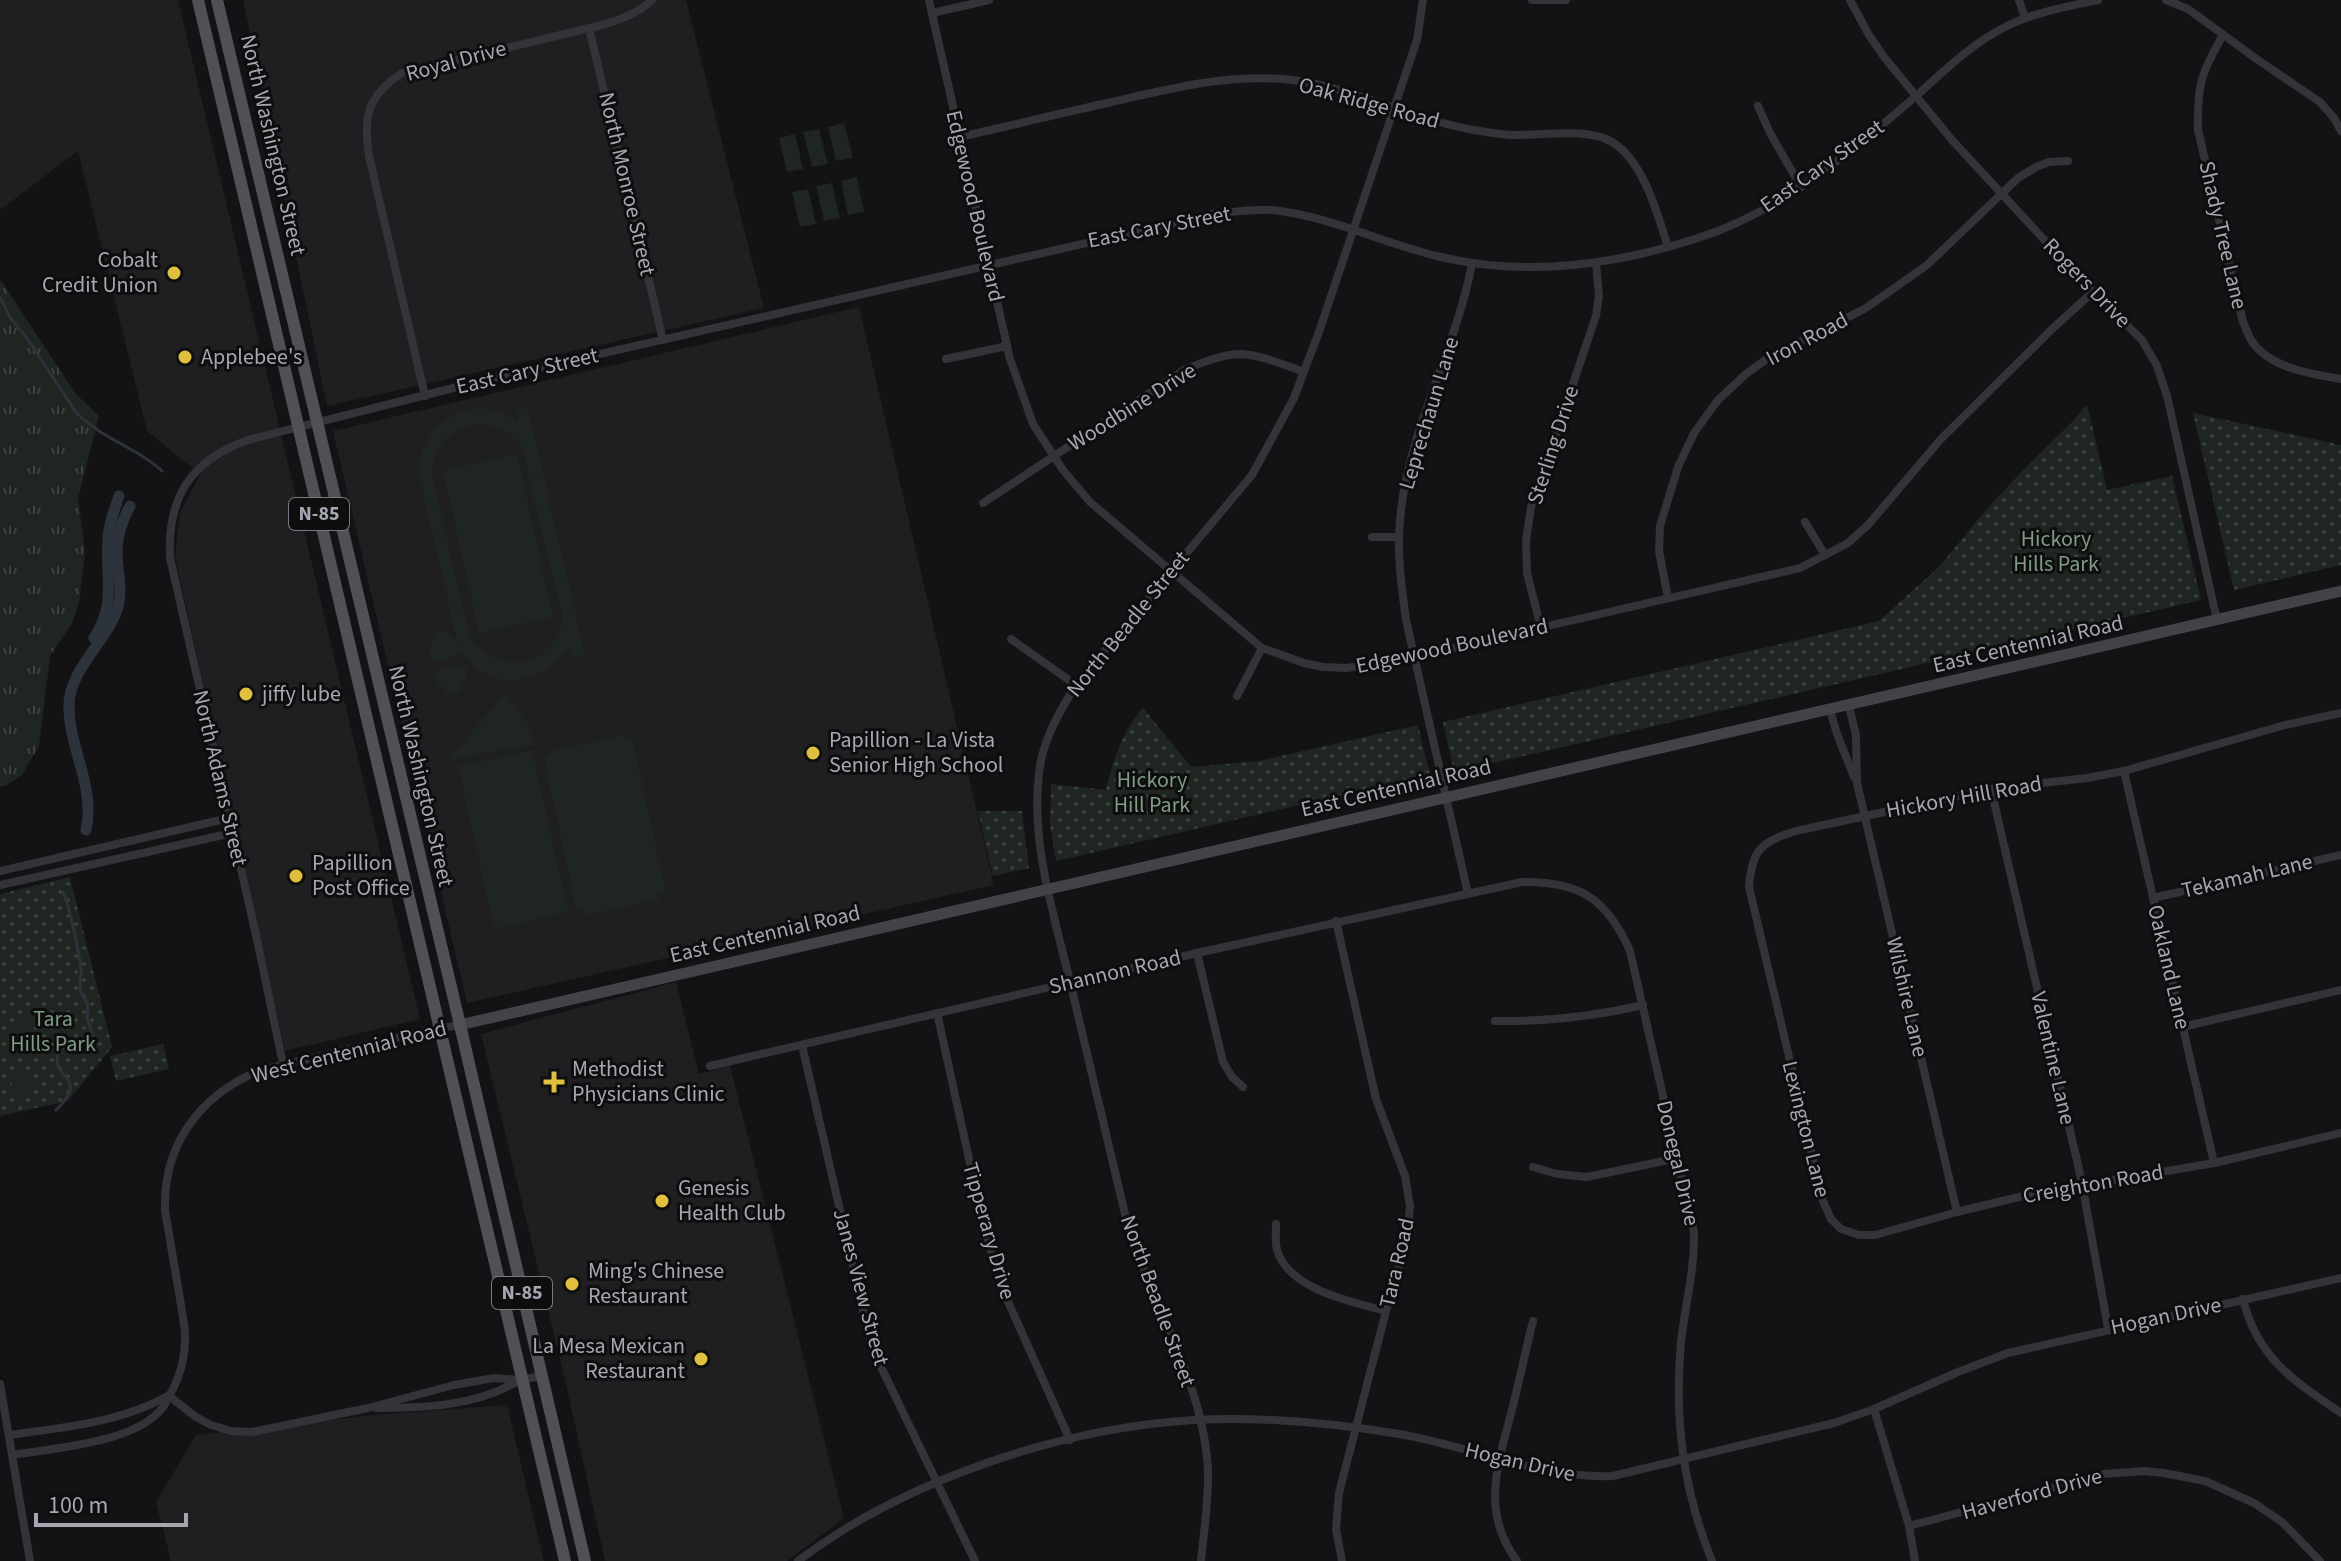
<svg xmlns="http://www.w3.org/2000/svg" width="2341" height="1561" font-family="'Source Sans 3',sans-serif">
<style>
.built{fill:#1f1f21}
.grass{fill:url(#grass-tufts)}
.park{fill:url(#park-dots)}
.pitch{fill:#1f2621;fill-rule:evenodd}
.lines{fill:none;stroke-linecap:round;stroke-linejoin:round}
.stream{stroke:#2d333b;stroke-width:3}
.canal{stroke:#2d333b;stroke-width:11}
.street{stroke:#343438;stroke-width:8}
.secondary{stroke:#424348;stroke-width:11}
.primary{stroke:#505157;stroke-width:12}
.poi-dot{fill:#e0bf3f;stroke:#0e0e0f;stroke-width:3}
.labels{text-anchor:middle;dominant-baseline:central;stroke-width:6;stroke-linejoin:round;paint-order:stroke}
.shield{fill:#0e0e0f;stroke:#787a82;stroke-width:2}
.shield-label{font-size:20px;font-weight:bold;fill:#a5a8b3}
.street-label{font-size:22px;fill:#a5a8b3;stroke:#0e0e0f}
.poi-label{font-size:22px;fill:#a5a8b3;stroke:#0e0e0f;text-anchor:start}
.park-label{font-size:22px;fill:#7e9c84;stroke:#0e0e0f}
</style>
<defs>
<pattern id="grass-tufts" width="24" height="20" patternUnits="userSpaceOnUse" patternTransform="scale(2)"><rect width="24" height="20" fill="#1f2621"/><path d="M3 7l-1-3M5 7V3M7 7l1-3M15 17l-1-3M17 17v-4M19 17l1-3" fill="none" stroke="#3d433f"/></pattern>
<pattern id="park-dots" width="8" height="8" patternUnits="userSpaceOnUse" patternTransform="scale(2)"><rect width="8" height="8" fill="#1f2621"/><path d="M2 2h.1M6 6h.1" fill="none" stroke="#3d433f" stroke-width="1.8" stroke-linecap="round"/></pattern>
</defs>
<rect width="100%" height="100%" fill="#131214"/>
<g class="built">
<path d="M0,0H178L420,1019L285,1051L175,557L180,513L200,474L147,431L78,151L0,210Z"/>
<path d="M243,0H686L764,308L327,406Z"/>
<path d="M859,307L994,885L467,1003L333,431Z"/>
<path d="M676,982L699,1074L730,1066L844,1518L787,1561H605L566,1384L481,1034Z"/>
<path d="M507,1405L544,1561H171L156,1502L196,1435L374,1415Z"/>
</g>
<path class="grass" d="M0,279L75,393L99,416L78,498L85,553L79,603L72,623L50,656L39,746L22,775L7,785L0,787Z"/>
<g class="park">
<path d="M2087,404L2107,490L2172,476L2201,600L1454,772L1443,722L1879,621L1940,566L1984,512L2026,467L2074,420Z"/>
<path d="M2193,413L2341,445V565L2234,590Z"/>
<path d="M1143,708L1191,767L1259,761L1418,725L1430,775L1056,861L1050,824L1051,784L1106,790C1113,760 1122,732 1143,708Z"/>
<path d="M978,811H1022L1029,868L993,876Z"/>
<path d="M70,877L112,1047L68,1101L0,1116V894Z"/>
<path d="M163,1044L169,1069L116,1081L110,1056Z"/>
</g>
<g class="pitch">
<path d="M844,123L853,158L836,161L828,127Z"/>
<path d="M819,129L828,164L812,167L803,132Z"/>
<path d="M795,134L803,169L787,172L779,138Z"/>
<path d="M857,177L864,212L848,215L841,181Z"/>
<path d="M832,183L840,218L824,221L816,186Z"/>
<path d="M808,189L816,224L800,227L792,192Z"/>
<path d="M528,408L585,655L571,658L568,648C550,676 508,692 479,670C472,665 467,657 462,651L447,660L428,659L435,633L445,631L458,644L421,484C410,427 470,387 518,422L517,411ZM472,425C493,424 509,430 522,447L563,620C554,668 498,675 470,638L433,480C430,454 446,431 472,425Z"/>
<path d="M517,454L553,617L479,633L443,470Z"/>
<path d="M450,665L469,667L460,692L450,695L431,676Z"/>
<path d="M506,693L527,721L535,745L448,759Z"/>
<path d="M624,735L625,740L632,738L666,892L659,894L660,899L585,915L584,910L577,912L544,758L550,756L549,751Z"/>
<path d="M532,750L568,912L494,929L458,766Z"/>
<path d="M15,1016L31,1017L30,1052L14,1051Z"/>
<path d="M29,1072L32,1096L14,1098L10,1075Z"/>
</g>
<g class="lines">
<g class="stream">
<path d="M0,297L11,319L27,338L75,411C102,440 135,446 162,471"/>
<path d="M56,1110C92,1075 48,1081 59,1050L71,1045H91L94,1040L87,1018L88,1004C72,983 85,982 80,961C75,937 72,914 63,892"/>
</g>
<g class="canal">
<path d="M94,638C117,603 105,576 108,539C109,524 114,510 119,496"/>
<path d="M86,830C96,787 68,747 69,704C70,669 108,640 118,607C123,588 117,571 117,552C117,536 123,519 130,506"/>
</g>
<g class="street">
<path d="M929,0L1010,359L1033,424L1063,470L1090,502L1262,648L1304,663L1323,667L1346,668L1387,663L1800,568L1848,543L1868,525L1941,439L2052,329L2094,291"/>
<path d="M1532,0H1566"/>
<path d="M1850,0L1869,35L1884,57L1952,140L2074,272L2142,340L2157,366L2167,396L2217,620"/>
<path d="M2019,0L2025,18"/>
<path d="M2166,0L2188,9L2258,60L2320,102L2334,118L2341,131"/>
<path d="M932,13L989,0"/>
<path d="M589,28L663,340"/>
<path d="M2223,35C2201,73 2197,85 2198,130L2243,322C2246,328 2248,335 2251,340C2269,368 2311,374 2341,379"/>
<path d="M1758,106L1770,133L1801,187"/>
<path d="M959,137C1009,126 1058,114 1107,103C1173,88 1243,69 1311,83C1365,94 1415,119 1468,129C1482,131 1496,134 1510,135C1539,136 1588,127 1612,142C1643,160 1658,215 1668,247"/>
<path d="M946,359L1007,346"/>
<path d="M425,396L369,156C363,116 367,96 402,73L606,24C624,18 638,13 652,0"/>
<path d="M983,503L1184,370C1201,363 1222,354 1241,354C1262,355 1284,365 1304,372"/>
<path d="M1805,522L1825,555"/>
<path d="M1372,537H1399"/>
<path d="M1668,598L1659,551L1660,526L1678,467L1694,433L1718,400L1746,374L1768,358L1866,308L1927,265L2018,178L2036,167L2049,162L2068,161"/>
<path d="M1541,628L1527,573L1526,541L1531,507L1596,316L1599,296L1596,263"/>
<path d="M1011,639L1076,685"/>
<path d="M1237,696L1262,648"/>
<path d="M1849,706L1856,735L1857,783L1957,1212"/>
<path d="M1830,710L1837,734L1854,777"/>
<path d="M2341,713L2285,725L2124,771L2087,778L1991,789L1796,831C1761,842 1752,849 1749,887L1823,1201L1831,1219L1841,1229L1859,1235H1875L1957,1212L2027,1195L2214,1163L2341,1133"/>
<path d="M2124,771L2214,1163"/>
<path d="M1991,789L2081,1178L2108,1328"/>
<path d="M0,871L229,818"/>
<path d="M0,885L232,833"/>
<path d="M1468,894L1406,620C1401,583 1396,547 1401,510C1411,425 1456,348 1472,264"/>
<path d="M2153,898L2341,855"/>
<path d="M1336,921L1376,1099L1405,1176L1410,1206L1407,1237L1386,1311L1339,1493L1336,1529L1342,1561"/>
<path d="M1197,953L1223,1062L1232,1077L1243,1087"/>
<path d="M937,1013L984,1227L1001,1286L1070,1440"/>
<path d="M1495,1021C1547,1022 1592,1017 1643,1005"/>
<path d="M2182,1027L2341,990"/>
<path d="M802,1045L868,1332L882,1369L975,1561"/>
<path d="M283,1064L256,935L170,558C167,497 191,460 248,440L473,383L1218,213C1235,212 1255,209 1272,210C1330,216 1384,244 1441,257C1526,277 1615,265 1698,238C1780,212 1850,153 1915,97C1943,72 1971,44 2005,27C2034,12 2067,7 2098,0"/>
<path d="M710,1066L1197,953L1522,882C1580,881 1607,899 1630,951L1694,1232C1695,1270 1685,1305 1681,1342C1674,1419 1683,1489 1712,1561"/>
<path d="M1533,1167L1557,1174L1587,1177L1678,1158"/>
<path d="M1276,1224C1276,1232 1275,1241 1277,1250C1288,1289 1352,1302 1386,1311"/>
<path d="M2243,1299C2257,1358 2294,1381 2341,1413"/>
<path d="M0,1384L30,1561"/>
<path d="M169,1396L196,1417L211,1425L231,1431L252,1432L368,1408L454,1385L494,1378L521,1380L540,1376"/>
<path d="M376,1408C424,1408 476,1406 518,1381"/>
<path d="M1874,1409L1909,1526L1915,1561"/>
<path d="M10,1435C64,1427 119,1423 168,1396"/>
<path d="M13,1455C54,1448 137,1443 163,1407C166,1402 169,1396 172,1391C182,1372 186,1354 185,1332C181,1301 175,1271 170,1240C169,1230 166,1220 165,1210C163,1144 200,1096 258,1071L429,1030L460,1025"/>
<path d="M1909,1526L2104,1474L2144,1471L2164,1473L2205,1481L2254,1503L2282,1522L2320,1561"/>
<path d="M798,1561C905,1480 1061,1428 1194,1420C1263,1416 1332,1423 1399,1434C1471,1446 1539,1479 1613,1476L1834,1423L1874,1409L1958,1372L2008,1353L2341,1278"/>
<path d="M1201,1561C1204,1531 1209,1499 1208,1469C1203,1384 1156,1310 1129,1231C1110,1152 1092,1073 1073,994C1057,924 1030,847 1039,774C1042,741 1059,712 1076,685L1252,475L1294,398L1320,329L1417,40L1423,0"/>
<path d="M1517,1561C1479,1510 1499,1461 1513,1406C1520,1378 1526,1349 1533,1321"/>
</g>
<path class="secondary" d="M460,1025L2341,591"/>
<g class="primary">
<path d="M198,0L565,1561"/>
<path d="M217,0L460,1025L585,1561"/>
</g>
</g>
<g class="poi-dot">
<circle cx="174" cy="273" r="8"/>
<circle cx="185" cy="357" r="8"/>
<circle cx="246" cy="694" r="8"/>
<circle cx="813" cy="753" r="8"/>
<circle cx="296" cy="876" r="8"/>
<path d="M550 1070h8v8h8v8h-8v8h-8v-8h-8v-8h8z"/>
<circle cx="662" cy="1201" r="8"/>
<circle cx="572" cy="1284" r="8"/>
<circle cx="701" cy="1359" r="8"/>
</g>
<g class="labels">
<g class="shield">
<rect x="289" y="498" width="60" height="32" rx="6"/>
<rect x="492" y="1277" width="60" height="32" rx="6"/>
</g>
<g class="shield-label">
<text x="319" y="514">N-85</text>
<text x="522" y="1293">N-85</text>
</g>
<g class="street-label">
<text transform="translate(456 61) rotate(-15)">Royal Drive</text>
<text transform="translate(1369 103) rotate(15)">Oak Ridge Road</text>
<text transform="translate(273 145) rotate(77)">North Washington Street</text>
<text transform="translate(1822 166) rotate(-35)">East Cary Street</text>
<text transform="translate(627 184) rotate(77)">North Monroe Street</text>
<text transform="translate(975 206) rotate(77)">Edgewood Boulevard</text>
<text transform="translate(1159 227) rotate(-11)">East Cary Street</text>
<text transform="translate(2223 235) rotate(77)">Shady Tree Lane</text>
<text transform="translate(2087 283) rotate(46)">Rogers Drive</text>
<text transform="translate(1807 339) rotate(-28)">Iron Road</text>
<text transform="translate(527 371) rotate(-13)">East Cary Street</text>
<text transform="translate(1132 407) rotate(-32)">Woodbine Drive</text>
<text transform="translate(1429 413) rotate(-73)">Leprechaun Lane</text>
<text transform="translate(1553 445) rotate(-72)">Sterling Drive</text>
<text transform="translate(1128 624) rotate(-51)">North Beadle Street</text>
<text transform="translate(2028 644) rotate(-13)">East Centennial Road</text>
<text transform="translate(1452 646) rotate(-12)">Edgewood Boulevard</text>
<text transform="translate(421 776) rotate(77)">North Washington Street</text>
<text transform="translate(220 778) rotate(77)">North Adams Street</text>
<text transform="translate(1396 788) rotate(-13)">East Centennial Road</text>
<text transform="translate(1964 797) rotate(-10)">Hickory Hill Road</text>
<text transform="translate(2247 876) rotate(-13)">Tekamah Lane</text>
<text transform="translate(765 934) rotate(-13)">East Centennial Road</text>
<text transform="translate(2169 967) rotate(77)">Oakland Lane</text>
<text transform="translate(1115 972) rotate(-13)">Shannon Road</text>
<text transform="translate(1907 997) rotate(77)">Wilshire Lane</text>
<text transform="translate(349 1052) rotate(-14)">West Centennial Road</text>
<text transform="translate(2053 1058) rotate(77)">Valentine Lane</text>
<text transform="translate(1806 1129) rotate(76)">Lexington Lane</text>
<text transform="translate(1678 1163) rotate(77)">Donegal Drive</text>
<text transform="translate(2093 1184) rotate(-10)">Creighton Road</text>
<text transform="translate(989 1231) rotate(74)">Tipperary Drive</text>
<text transform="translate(1397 1263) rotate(-77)">Tara Road</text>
<text transform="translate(861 1287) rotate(75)">Janes View Street</text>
<text transform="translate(1158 1301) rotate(70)">North Beadle Street</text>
<text transform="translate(2166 1316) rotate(-12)">Hogan Drive</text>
<text transform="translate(1520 1462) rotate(13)">Hogan Drive</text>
<text transform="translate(2032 1494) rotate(-15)">Haverford Drive</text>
</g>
<g class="poi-label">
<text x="158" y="260" text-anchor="end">Cobalt<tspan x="158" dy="25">Credit Union</tspan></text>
<text x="201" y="357">Applebee's</text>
<text x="262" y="694">jiffy lube</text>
<text x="829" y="740">Papillion - La Vista<tspan x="829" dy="25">Senior High School</tspan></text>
<text x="312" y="863">Papillion<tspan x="312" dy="25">Post Office</tspan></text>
<text x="572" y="1069">Methodist<tspan x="572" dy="25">Physicians Clinic</tspan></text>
<text x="678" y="1188">Genesis<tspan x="678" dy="25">Health Club</tspan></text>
<text x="588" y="1271">Ming's Chinese<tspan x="588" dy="25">Restaurant</tspan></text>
<text x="685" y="1346" text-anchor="end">La Mesa Mexican<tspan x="685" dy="25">Restaurant</tspan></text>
</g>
<g class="park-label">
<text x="2056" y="539">Hickory<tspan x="2056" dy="25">Hills Park</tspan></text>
<text x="1152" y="780">Hickory<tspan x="1152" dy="25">Hill Park</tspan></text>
<text x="53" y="1019">Tara<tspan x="53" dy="25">Hills Park</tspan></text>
</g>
</g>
<path d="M36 1513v12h150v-12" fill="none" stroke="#a5a8b3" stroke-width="4"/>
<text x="48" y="1513" font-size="24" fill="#a5a8b3" stroke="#0e0e0f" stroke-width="6" paint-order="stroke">100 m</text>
</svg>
